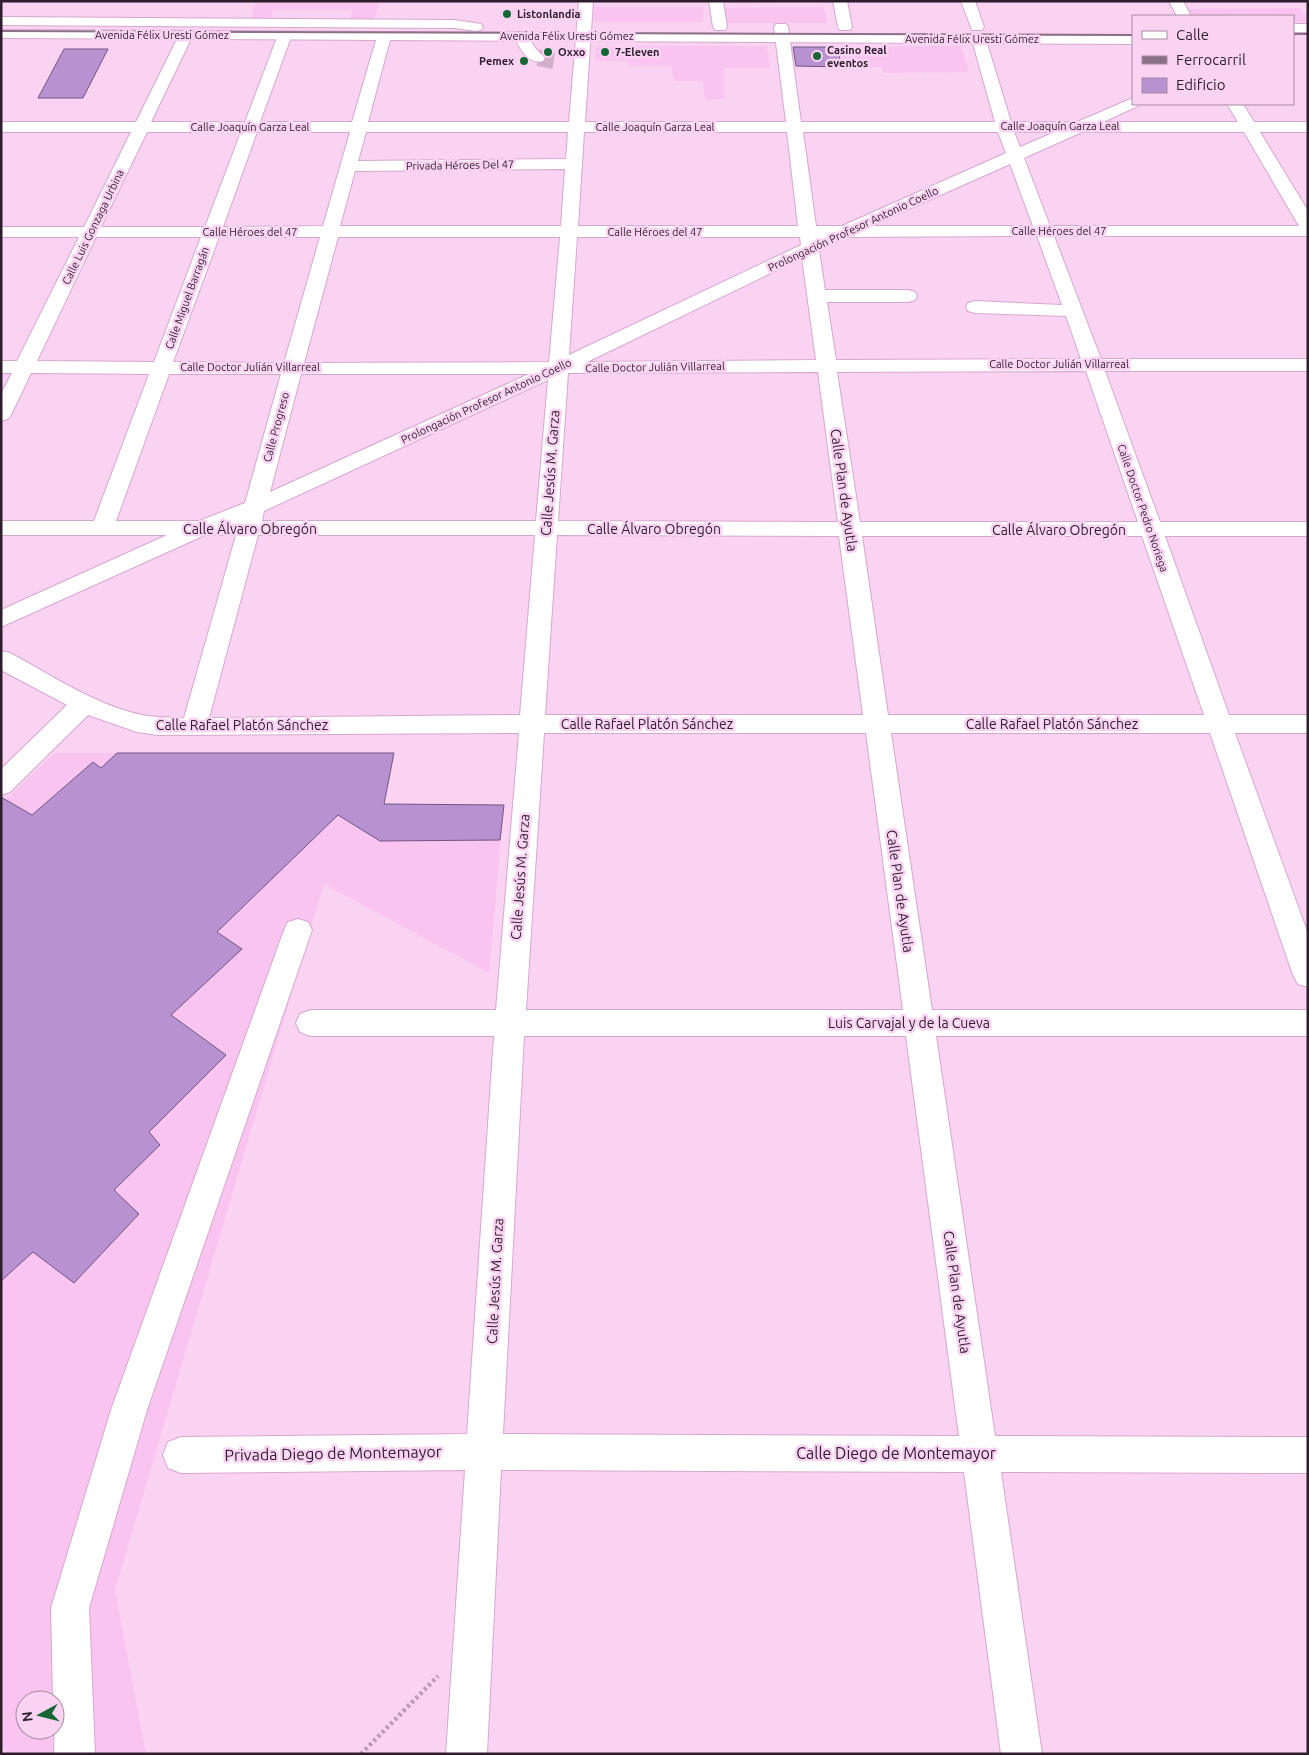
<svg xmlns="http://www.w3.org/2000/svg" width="1309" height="1755" font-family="Ubuntu,sans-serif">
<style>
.built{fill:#fac4f1;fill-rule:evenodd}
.building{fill:#b891d0;stroke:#715681}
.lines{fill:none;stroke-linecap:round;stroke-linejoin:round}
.minor-tunnel{stroke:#d1afcb;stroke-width:16;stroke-dasharray:16 8;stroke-linecap:butt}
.minor-casing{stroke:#d6a7ce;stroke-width:2}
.major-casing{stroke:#d6a7ce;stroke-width:2}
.path{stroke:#bb9bb5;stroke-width:4.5;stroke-dasharray:3 3;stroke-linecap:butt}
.minor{fill:#fff;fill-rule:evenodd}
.major{fill:#fff;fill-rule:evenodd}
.rail{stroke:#8b7087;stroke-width:2}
.poi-dot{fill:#176736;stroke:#fad3f3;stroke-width:2}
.labels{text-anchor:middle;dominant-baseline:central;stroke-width:5;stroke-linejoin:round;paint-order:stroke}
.far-poi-label{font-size:11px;font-weight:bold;fill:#2e1d2c;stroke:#fad3f3;text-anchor:start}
.far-street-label{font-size:11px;fill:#2e1d2c;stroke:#fad3f3}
.street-label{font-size:14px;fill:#2e1d2c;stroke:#fad3f3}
.near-street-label{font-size:16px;fill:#2e1d2c;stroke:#fad3f3}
</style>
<rect width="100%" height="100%" fill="#fad3f3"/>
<g class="built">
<path d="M256,1H380L374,20H350L352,10H274L270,20H250Z"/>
<path d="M594,7H704L703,22H594Z"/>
<path d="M824,7L827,23H723L722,8Z"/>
<path d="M1299,8L1308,18V22H1293V16H1190L1186,9Z"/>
<path d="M596,46H767L770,68H724V99L705,100L703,81H674L671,66H629L628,61H595Z"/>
<path d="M961,46L969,72L884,73L882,67H841L838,47Z"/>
<path d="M54,753H394L384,804L504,805L489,973L324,884L115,1590L146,1754H9L1,1746V805ZM25,1700H55V1730H25Z"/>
</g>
<g class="building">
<path d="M793,47H838L841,67L796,66Z"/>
<path d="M64,49H108L83,98H38Z"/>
<path d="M117,753H394L384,804L504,805L500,840L380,841L338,815L217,932L242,949L171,1015L226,1055L149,1132L160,1145L114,1190L139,1214L74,1283L33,1252L1,1281V797L32,815L93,762L101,768Z"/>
</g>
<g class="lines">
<path class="minor-tunnel" d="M538,58L555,61"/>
<defs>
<g id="minor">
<path d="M579,1H593L585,122H786L774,27L776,24H786L788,27L801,122H995L972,40L974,37H984L986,40L1011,122H1077L1133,98V104H1140L1138,106L1103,122H1238L1227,104H1243L1254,122H1308V132H1260L1308,211V236H1054L1101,359H1308V371H1105L1160,522H1308V536H1165L1229,715H1308V733H1235L1308,934V987L1298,984L1293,975L1210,733H891L932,1010H1308V1036H936L995,1436L1308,1437V1473L1001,1472L1042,1754H1001L964,1472L501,1470L487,1754H446L465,1470L181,1473L168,1468L163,1455L168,1442L181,1437L467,1434L494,1036H311L300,1032L296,1023L300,1014L311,1010H496L519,733L158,735L137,732L88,715L10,792L1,795V769L67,705L1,670V651L10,653C51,675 95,705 142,715C156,718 170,717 184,718L236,535H205L1,627V610L167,535H1V521H94L149,374L31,373L11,415L8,419L1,421V394L12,373H1V361H17L79,237H1V227H84L131,132H1V122H136L177,39L179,36H189L191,39L151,122H245L276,40L278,37H288L290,40L260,122H352L376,40L378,37H388L390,40L368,122H569ZM147,132H241L205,227H101ZM257,132H350L323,226L223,227ZM366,132H568L566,159L358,161ZM584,132H787L798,226H578ZM803,132H998L1006,153L842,226H816ZM1014,132H1055L1020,147ZM1082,132H1244L1299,226H1050L1024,158ZM1010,164L1033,226H871ZM565,169L561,226H340L355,171ZM1037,236L1062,305L975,301L968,303L966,307L968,311L975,313L1066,316L1081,359L836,360L827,302H908L915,300L917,296L915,292L908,290H825L819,250L847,237ZM96,237H201L154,362L37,361ZM219,237H320L284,363L173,362ZM338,237H560L549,362L304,363ZM577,237H800L801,245L569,355ZM802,258L816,360L587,362ZM1086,371L1138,522H860L837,372ZM818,372L838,522L558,521L568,373ZM169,374H281L245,503L199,521H116ZM301,374H529L270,492ZM548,380L536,521H262L264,511ZM258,535H535L520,715L209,718ZM557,535L839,536L863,715H545ZM862,536H1142L1204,715H888ZM544,733H866L903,1010H526ZM524,1036H906L959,1436L503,1434Z"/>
<path d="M709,1H723L727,27L725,30H715L713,27Z"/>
<path d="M833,1H847L852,27L850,30H840L838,27Z"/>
<path d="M961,1H975L984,27L982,30H972Z"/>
<path d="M1169,1H1183L1191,16H1177Z"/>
<path d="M1,17L454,20L481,24L483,27L481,30L476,31L454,28L1,25Z"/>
<path d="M520,32L525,33L536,49L545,58L543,61C527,65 520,47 513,36L515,33Z"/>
<path d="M298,919L308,922L312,930L147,1410L89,1608L95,1754H54L55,1700H53L51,1608L111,1410L284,930L288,922Z"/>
</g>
<g id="major">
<rect x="1293" y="24" width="15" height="8"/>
<path d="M1,30L1133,36V44L1,38Z"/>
</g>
</defs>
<use href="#minor" class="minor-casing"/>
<use href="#major" class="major-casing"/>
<path class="path" d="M361,1754L438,1676"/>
<use href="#minor" class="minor"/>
<use href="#major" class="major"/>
<g class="rail">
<path d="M1,31L1133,35"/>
<path d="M1293,34H1308"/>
</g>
</g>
<g class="poi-dot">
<circle cx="507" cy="14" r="5"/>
<circle cx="548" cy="52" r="5"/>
<circle cx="605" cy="52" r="5"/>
<circle cx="817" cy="56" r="5"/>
<circle cx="524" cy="61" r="5"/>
</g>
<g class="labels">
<g class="far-poi-label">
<text x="517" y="14">Listonlandia</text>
<text x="827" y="50">Casino Real<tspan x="827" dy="13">eventos</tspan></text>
<text x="558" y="52">Oxxo</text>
<text x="615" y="52">7-Eleven</text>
<text x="514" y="61" text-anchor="end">Pemex</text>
</g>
<g class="far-street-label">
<text x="162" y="35">Avenida Félix Uresti Gómez</text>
<text x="567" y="36">Avenida Félix Uresti Gómez</text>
<text x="972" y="39">Avenida Félix Uresti Gómez</text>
<text x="1060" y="126">Calle Joaquín Garza Leal</text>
<text x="250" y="127">Calle Joaquín Garza Leal</text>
<text x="655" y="127">Calle Joaquín Garza Leal</text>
<text transform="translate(460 165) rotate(-1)">Privada Héroes Del 47</text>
<text transform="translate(93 227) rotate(-64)">Calle Luis Gonzaga Urbina</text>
<text transform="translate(853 229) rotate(-25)">Prolongación Profesor Antonio Coello</text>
<text x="1059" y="231">Calle Héroes del 47</text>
<text x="250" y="232">Calle Héroes del 47</text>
<text x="655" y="232">Calle Héroes del 47</text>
<text transform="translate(187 298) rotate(-70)">Calle Miguel Barragán</text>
<text x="1059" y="364">Calle Doctor Julián Villarreal</text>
<text x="250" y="367">Calle Doctor Julián Villarreal</text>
<text transform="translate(655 367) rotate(-1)">Calle Doctor Julián Villarreal</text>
<text transform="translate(486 401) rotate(-25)">Prolongación Profesor Antonio Coello</text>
<text transform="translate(276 427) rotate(-75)">Calle Progreso</text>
<text transform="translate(1143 508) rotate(71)">Calle Doctor Pedro Noriega</text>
</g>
<g class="street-label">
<text transform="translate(550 473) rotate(-86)">Calle Jesús M. Garza</text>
<text transform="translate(844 490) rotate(82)">Calle Plan de Ayutla</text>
<text x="250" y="529">Calle Álvaro Obregón</text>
<text x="654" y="529">Calle Álvaro Obregón</text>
<text x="1059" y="530">Calle Álvaro Obregón</text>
<text x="647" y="724">Calle Rafael Platón Sánchez</text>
<text x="1052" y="724">Calle Rafael Platón Sánchez</text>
<text x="242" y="725">Calle Rafael Platón Sánchez</text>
<text transform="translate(520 877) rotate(-86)">Calle Jesús M. Garza</text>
<text transform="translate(900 891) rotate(82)">Calle Plan de Ayutla</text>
<text x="909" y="1023">Luis Carvajal y de la Cueva</text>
<text transform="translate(495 1281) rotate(-87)">Calle Jesús M. Garza</text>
<text transform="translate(957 1292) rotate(82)">Calle Plan de Ayutla</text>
</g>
<g class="near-street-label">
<text transform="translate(333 1453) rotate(-1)">Privada Diego de Montemayor</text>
<text x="896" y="1453">Calle Diego de Montemayor</text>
</g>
</g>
<rect width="1309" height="1755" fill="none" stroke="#2e1d2c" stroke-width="5"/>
<rect x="1132" y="15" width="162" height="90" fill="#fad3f3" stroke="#a88aa3"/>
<rect x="1142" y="31" width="25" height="8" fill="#ffffff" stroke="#a88aa3"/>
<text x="1176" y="40" font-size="15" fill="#2e1d2c">Calle</text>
<rect x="1142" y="56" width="25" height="8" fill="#8b7087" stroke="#a88aa3"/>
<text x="1176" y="65" font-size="15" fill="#2e1d2c">Ferrocarril</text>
<rect x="1142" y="78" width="25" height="15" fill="#b891d0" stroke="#a88aa3"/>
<text x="1176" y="90" font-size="15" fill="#2e1d2c">Edificio</text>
<g transform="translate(40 1715) rotate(263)"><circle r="24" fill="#fad3f3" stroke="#a88aa3"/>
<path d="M0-4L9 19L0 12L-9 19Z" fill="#176736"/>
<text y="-8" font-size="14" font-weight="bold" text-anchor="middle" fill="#2e1d2c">N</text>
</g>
</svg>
